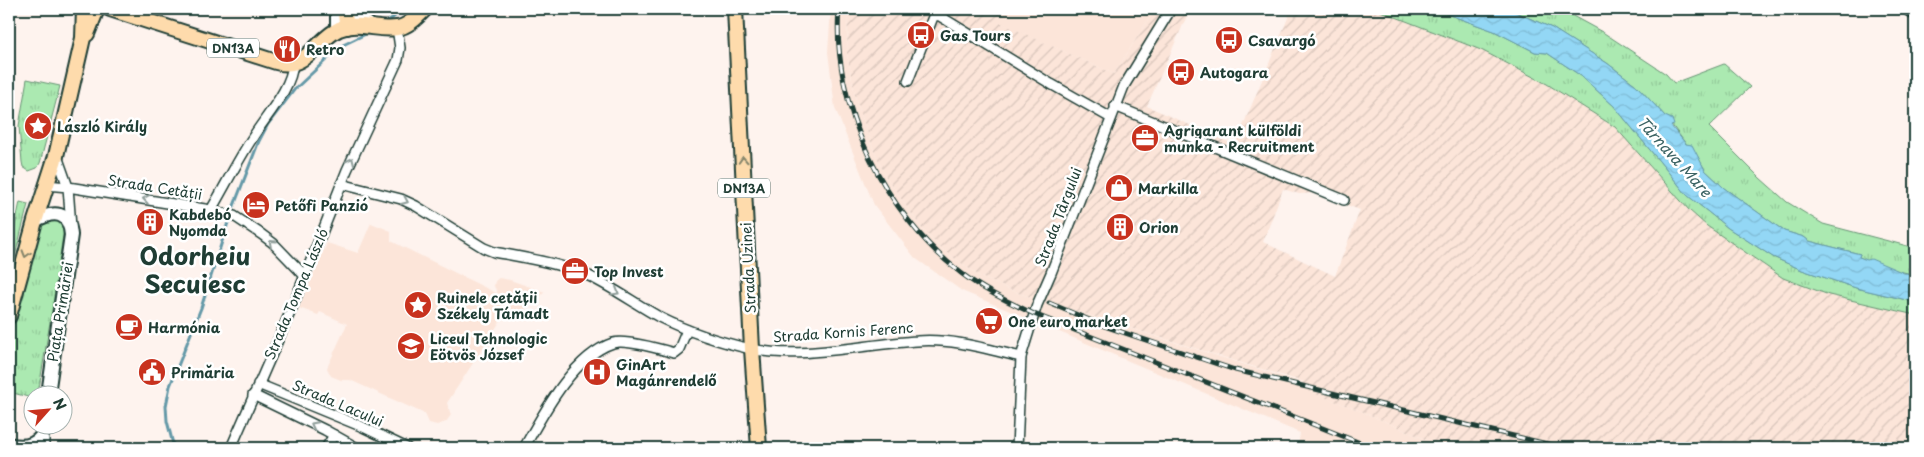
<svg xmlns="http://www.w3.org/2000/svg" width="1924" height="457" font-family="'Playpen Sans',sans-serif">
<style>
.built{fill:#fce5d9}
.industrial{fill:url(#industrial-furrows);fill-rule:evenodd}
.grass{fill:url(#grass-tufts);stroke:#659372}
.water{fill:url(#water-waves);stroke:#6599a8}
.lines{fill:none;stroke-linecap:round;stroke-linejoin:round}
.stream{stroke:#6599a8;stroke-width:3}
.street-casing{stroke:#1f3d34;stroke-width:12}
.secondary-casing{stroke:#1f3d34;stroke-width:16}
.primary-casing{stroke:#1f3d34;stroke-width:18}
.street{stroke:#fff;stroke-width:9}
.secondary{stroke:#fff;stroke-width:12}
.primary{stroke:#fedbac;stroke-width:14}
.rail-casing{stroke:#1f3d34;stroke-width:5}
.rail{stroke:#fff;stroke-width:3;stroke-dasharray:9;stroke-linecap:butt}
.oneway{stroke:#83846a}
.oneway2{stroke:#8f9e9a}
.labels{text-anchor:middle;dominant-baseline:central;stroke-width:5;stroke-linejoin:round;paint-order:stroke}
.shield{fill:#fff;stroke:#627771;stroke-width:1}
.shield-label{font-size:12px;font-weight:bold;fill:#1f3d34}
.poi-label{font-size:14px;font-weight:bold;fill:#1f3d34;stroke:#fff;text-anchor:start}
.street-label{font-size:14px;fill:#1f3d34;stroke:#fff}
.water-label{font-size:15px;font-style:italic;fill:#3c6464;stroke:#fff}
.town-label{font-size:24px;font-weight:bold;fill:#1f3d34;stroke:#fff}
</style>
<defs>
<pattern id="industrial-furrows" width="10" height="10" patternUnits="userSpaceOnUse" patternTransform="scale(1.25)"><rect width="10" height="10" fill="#fce5d9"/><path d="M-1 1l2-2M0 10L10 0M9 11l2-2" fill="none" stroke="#d8c5bb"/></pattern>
<pattern id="grass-tufts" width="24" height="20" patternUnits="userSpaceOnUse" patternTransform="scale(1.25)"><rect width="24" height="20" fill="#abe9b1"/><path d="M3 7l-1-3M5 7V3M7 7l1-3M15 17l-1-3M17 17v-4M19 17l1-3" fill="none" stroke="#93c999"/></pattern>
<pattern id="water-waves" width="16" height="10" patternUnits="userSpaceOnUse" patternTransform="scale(1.25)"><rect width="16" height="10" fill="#93d7f5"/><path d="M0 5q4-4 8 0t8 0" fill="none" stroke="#7eb9d3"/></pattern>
</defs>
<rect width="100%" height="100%" fill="#fef3ee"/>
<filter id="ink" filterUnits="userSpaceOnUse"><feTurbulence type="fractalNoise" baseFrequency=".02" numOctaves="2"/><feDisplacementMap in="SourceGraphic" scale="10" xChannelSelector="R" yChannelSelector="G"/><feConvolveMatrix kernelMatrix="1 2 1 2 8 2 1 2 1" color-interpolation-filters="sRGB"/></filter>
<g filter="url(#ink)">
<g class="built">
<path d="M831,9H848L847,54L856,100L874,151L886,177L923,230L943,250L981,277L1018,293L1303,383V389L1361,411L1445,448H1301L1298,447L1300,433L962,291L915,258L874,205L835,108L828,52Z"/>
<path d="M1004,9H1155L1114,74L998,22Z"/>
<path d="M371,223L391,231V241L498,294L494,286L495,281L499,278L510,280L545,292L518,315L506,310L503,317L447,403L451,415L446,422L437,425L429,423L425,414L350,380H341L331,376L327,368L347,324L320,312L318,315L299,308L327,243L358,253Z"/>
</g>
<path class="industrial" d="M848,9H1004L999,22L1114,74L1155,9H1190L1147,106L1235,145L1290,13L1281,9H1375L1481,50L1547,84L1615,127L1689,210L1707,226L1783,278L1829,295L1915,315V448H1445L1361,411L1302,389L1303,382L1018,293L981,277L943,250L923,230L886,177L874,151L856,100L847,54ZM1283,189L1299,194L1315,193L1360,210L1335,276L1263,242Z"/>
<g class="grass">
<path d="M1375,9H1429L1434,12L1444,13L1494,31L1535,52L1547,53L1581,76L1614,106L1687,195L1728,228L1773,257L1802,270L1856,288L1915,302V315L1829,295L1783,278L1707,226L1689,210L1615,127L1547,84L1481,50Z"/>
<path d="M1508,9H1560L1604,33L1666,74L1674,83L1724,64L1750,87L1709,127L1760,178L1787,202L1823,224L1915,248V274C1896,272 1877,265 1859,257L1860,254L1809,241L1804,237L1784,231L1724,188L1705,170L1692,146L1686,144L1665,116L1636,85L1607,63L1552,28Z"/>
<path d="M27,79L60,86L40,163L37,168L29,171L23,167L22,162L19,126Z"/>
<path d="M20,202L28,204L15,256L9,254Z"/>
<path d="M60,219L64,228L53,304L38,394H32V398L9,392V342L41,227L43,222Z"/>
</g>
<path class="water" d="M1429,9H1508L1552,28L1607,63L1636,85L1665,116L1672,119L1674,125L1671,126L1686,144L1692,145L1705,170L1724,188L1784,231L1804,237L1809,241L1860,254L1859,257L1867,260L1871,259L1904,273L1915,274V302L1856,288L1802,270L1773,257L1728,228L1687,195L1614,106L1581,76L1547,53L1535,52L1494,31L1444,13L1434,12Z"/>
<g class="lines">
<g class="stream">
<path d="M385,23L405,9"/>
<path d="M174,448L167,421L166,406L170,386L201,308L230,216L259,141L268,124L294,90L341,46L372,31"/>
</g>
<defs>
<g id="street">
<path d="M908,81L933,17L938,15L1051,84L1111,118"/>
<path d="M1115,106L1344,200"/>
<path d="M57,156L68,187L211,210L234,216L261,234L273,243L305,276"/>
<path d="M341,184L401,199L416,206L484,248L494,252C526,258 559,263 589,276C614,288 637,305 661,318C689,332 720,342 751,349C801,360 865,344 917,341C952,338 987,349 1021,357"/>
<path d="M46,185L68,187L71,227"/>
<path d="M211,210C225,186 238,160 253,137C266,116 292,88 293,63"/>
<path d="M258,384L363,427L407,448"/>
<path d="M253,395L325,430L357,448"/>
<path d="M44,431V448"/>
<path d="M231,448L292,308L347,170L398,60L400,48L397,28"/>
<path d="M326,448L334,435"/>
<path d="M524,448C543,414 573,356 613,343C626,339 660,349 674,353L679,349L687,330"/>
<path d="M1017,448L1021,357L1037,305L1051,273L1124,86L1171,9"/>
</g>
<g id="secondary">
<path d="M349,9L371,26"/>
<path d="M1909,9L1915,13"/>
<path d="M337,30V9"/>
<path d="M35,221C54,210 69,211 71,235L48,394"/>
<path d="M9,444C26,449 43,444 45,424"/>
</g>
<g id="primary">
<path d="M110,9L276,62C306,71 317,39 339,29C358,21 377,31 397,28C408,27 418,16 425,9"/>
<path d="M344,9L347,27"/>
<path d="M735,9L752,349L759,448"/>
<path d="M87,34L97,9"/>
<path d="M9,316L35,221L56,156L83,38L84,9"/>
</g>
</defs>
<use href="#street" class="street-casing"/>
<use href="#secondary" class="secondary-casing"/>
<use href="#primary" class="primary-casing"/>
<use href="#street" class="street"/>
<use href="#secondary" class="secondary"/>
<use href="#primary" class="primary"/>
<defs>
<g id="rail">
<path d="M839,9C831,105 885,215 961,273C983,290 1009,302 1034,314L1373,448"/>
<path d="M1049,303L1104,326L1235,370L1564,448"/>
</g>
</defs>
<use href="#rail" class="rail-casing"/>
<use href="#rail" class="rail"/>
</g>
<defs><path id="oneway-chevron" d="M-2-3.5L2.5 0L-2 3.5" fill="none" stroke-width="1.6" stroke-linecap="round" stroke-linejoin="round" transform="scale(1.25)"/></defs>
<g class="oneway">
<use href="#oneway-chevron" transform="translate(743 160) rotate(-93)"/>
<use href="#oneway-chevron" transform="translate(26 254) rotate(106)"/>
</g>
<g class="oneway2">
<use href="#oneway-chevron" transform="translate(351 161) rotate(-65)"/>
<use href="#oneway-chevron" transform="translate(146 199) rotate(-171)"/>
<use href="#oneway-chevron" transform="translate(405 201) rotate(23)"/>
<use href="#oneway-chevron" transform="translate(272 243) rotate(-138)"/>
<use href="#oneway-chevron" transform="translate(616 292) rotate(30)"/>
<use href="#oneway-chevron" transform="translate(314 425) rotate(-153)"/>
</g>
</g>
<defs>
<symbol id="bus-disc" viewBox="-11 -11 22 22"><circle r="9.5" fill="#c8321e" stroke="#fff"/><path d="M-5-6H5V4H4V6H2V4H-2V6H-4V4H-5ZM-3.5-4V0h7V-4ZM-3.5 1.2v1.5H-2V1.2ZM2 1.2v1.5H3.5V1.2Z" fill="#fff"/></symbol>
<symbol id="restaurant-disc" viewBox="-11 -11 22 22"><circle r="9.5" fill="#c8321e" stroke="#fff"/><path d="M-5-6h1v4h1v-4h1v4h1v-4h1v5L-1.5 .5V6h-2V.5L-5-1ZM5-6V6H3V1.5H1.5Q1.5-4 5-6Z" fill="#fff"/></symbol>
<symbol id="sight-disc" viewBox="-11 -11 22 22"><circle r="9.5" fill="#c8321e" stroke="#fff"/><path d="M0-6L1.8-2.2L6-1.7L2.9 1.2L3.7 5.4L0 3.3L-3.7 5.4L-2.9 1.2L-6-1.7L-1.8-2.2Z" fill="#fff"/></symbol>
<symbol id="office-disc" viewBox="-11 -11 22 22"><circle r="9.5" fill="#c8321e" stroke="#fff"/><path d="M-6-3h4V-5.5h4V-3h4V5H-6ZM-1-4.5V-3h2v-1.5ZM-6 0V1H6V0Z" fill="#fff"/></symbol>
<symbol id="shop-disc" viewBox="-11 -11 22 22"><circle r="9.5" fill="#c8321e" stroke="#fff"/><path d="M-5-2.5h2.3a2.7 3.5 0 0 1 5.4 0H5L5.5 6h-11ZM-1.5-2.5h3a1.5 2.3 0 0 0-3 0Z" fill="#fff"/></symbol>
<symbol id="hotel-disc" viewBox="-11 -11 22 22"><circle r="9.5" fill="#c8321e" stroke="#fff"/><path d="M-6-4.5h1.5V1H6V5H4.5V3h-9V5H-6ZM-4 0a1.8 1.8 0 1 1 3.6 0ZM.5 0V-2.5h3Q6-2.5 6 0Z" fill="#fff"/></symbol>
<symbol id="building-disc" viewBox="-11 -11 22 22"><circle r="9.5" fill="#c8321e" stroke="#fff"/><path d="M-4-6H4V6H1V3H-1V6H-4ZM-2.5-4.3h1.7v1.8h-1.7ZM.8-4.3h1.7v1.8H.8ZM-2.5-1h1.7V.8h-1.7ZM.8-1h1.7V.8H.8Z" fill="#fff"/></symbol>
<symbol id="supermarket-disc" viewBox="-11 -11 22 22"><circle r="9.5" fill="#c8321e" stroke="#fff"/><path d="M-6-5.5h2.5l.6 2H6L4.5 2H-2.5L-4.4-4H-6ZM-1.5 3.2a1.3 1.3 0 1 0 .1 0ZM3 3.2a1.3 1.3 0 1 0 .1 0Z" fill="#fff"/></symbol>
<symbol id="cafe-disc" viewBox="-11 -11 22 22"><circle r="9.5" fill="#c8321e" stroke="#fff"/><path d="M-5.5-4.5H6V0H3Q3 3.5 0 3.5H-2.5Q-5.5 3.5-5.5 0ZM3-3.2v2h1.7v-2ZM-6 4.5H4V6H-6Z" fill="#fff"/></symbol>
<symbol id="school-disc" viewBox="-11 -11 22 22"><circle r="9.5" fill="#c8321e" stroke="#fff"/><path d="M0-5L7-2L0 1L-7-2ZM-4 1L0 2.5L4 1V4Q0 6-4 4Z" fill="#fff"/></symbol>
<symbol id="civic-disc" viewBox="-11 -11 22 22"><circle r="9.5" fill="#c8321e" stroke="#fff"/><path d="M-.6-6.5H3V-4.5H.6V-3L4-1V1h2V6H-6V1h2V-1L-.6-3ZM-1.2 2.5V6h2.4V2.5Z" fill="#fff"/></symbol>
<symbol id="hospital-disc" viewBox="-11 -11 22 22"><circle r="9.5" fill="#c8321e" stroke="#fff"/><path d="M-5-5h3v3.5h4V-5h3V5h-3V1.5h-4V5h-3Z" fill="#fff"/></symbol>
</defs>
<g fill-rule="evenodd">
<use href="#bus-disc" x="905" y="19" width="32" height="32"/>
<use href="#bus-disc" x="1213" y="24" width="32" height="32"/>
<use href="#restaurant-disc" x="271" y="33" width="32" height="32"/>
<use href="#bus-disc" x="1165" y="56" width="32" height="32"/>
<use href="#sight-disc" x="22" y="110" width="32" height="32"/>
<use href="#office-disc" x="1129" y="122" width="32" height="32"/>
<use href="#shop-disc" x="1103" y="172" width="32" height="32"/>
<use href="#hotel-disc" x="240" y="189" width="32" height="32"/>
<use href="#building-disc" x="134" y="206" width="32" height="32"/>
<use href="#building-disc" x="1104" y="211" width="32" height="32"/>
<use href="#office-disc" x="559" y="255" width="32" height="32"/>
<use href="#sight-disc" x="402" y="289" width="32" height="32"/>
<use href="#supermarket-disc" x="973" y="305" width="32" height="32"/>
<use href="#cafe-disc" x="113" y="311" width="32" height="32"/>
<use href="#school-disc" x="395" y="330" width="32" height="32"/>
<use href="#civic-disc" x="136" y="356" width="32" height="32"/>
<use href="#hospital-disc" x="581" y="356" width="32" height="32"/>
</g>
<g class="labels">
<g class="shield">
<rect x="207" y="38.5" width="52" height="19" rx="4"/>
<rect x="718" y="178.5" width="52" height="19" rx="4"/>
</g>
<g class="shield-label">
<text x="233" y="48">DN13A</text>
<text x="744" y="188">DN13A</text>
</g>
<g class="poi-label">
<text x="940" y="35">Gas Tours</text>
<text x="1248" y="40">Csavargó</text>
<text x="306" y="49">Retro</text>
<text x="1200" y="72">Autogara</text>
<text x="57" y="126">László Király</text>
<text x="1164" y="130">Agrigarant külföldi<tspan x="1164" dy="16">munka - Recruitment</tspan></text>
<text x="1138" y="188">Markilla</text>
<text x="275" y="205">Petőfi Panzió</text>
<text x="169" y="214">Kabdebó<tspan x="169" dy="16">Nyomda</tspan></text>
<text x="1139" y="227">Orion</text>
<text x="594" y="271">Top Invest</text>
<text x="437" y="297">Ruinele cetății<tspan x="437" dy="16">Székely Támadt</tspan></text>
<text x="1008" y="321">One euro market</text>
<text x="148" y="327">Harmónia</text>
<text x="430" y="338">Liceul Tehnologic<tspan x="430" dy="16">Eötvös József</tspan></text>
<text x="616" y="364">GinArt<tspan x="616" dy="16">Magánrendelő</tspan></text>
<text x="171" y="372">Primăria</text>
</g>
<g class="street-label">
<text transform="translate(155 187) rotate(9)">Strada Cetății</text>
<text transform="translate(1058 217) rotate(-69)">Strada Târgului</text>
<text transform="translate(748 268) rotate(-93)">Strada Uzinei</text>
<text transform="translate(296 294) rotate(-67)">Strada Tompa László</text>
<text transform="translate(60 312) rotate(-81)">Piața Primăriei</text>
<text transform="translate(843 332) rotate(-4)">Strada Kornis Ferenc</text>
<text transform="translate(338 403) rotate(23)">Strada Lacului</text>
</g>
<g class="water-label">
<text transform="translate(1675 156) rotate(48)">Târnava Mare</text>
</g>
<g class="town-label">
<text x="195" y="255">Odorheiu<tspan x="195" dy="28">Secuiesc</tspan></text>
</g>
</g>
<rect width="1924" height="457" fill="none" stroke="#fff" stroke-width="30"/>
<rect x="15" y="15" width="1894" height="427" fill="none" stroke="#1f3d34" stroke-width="2" filter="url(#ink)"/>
<g transform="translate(48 410) rotate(63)"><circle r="24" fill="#ffffff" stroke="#a5b1ae"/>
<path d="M0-4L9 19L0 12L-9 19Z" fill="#c8321e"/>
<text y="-8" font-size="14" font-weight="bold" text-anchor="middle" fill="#1f3d34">N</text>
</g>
</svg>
